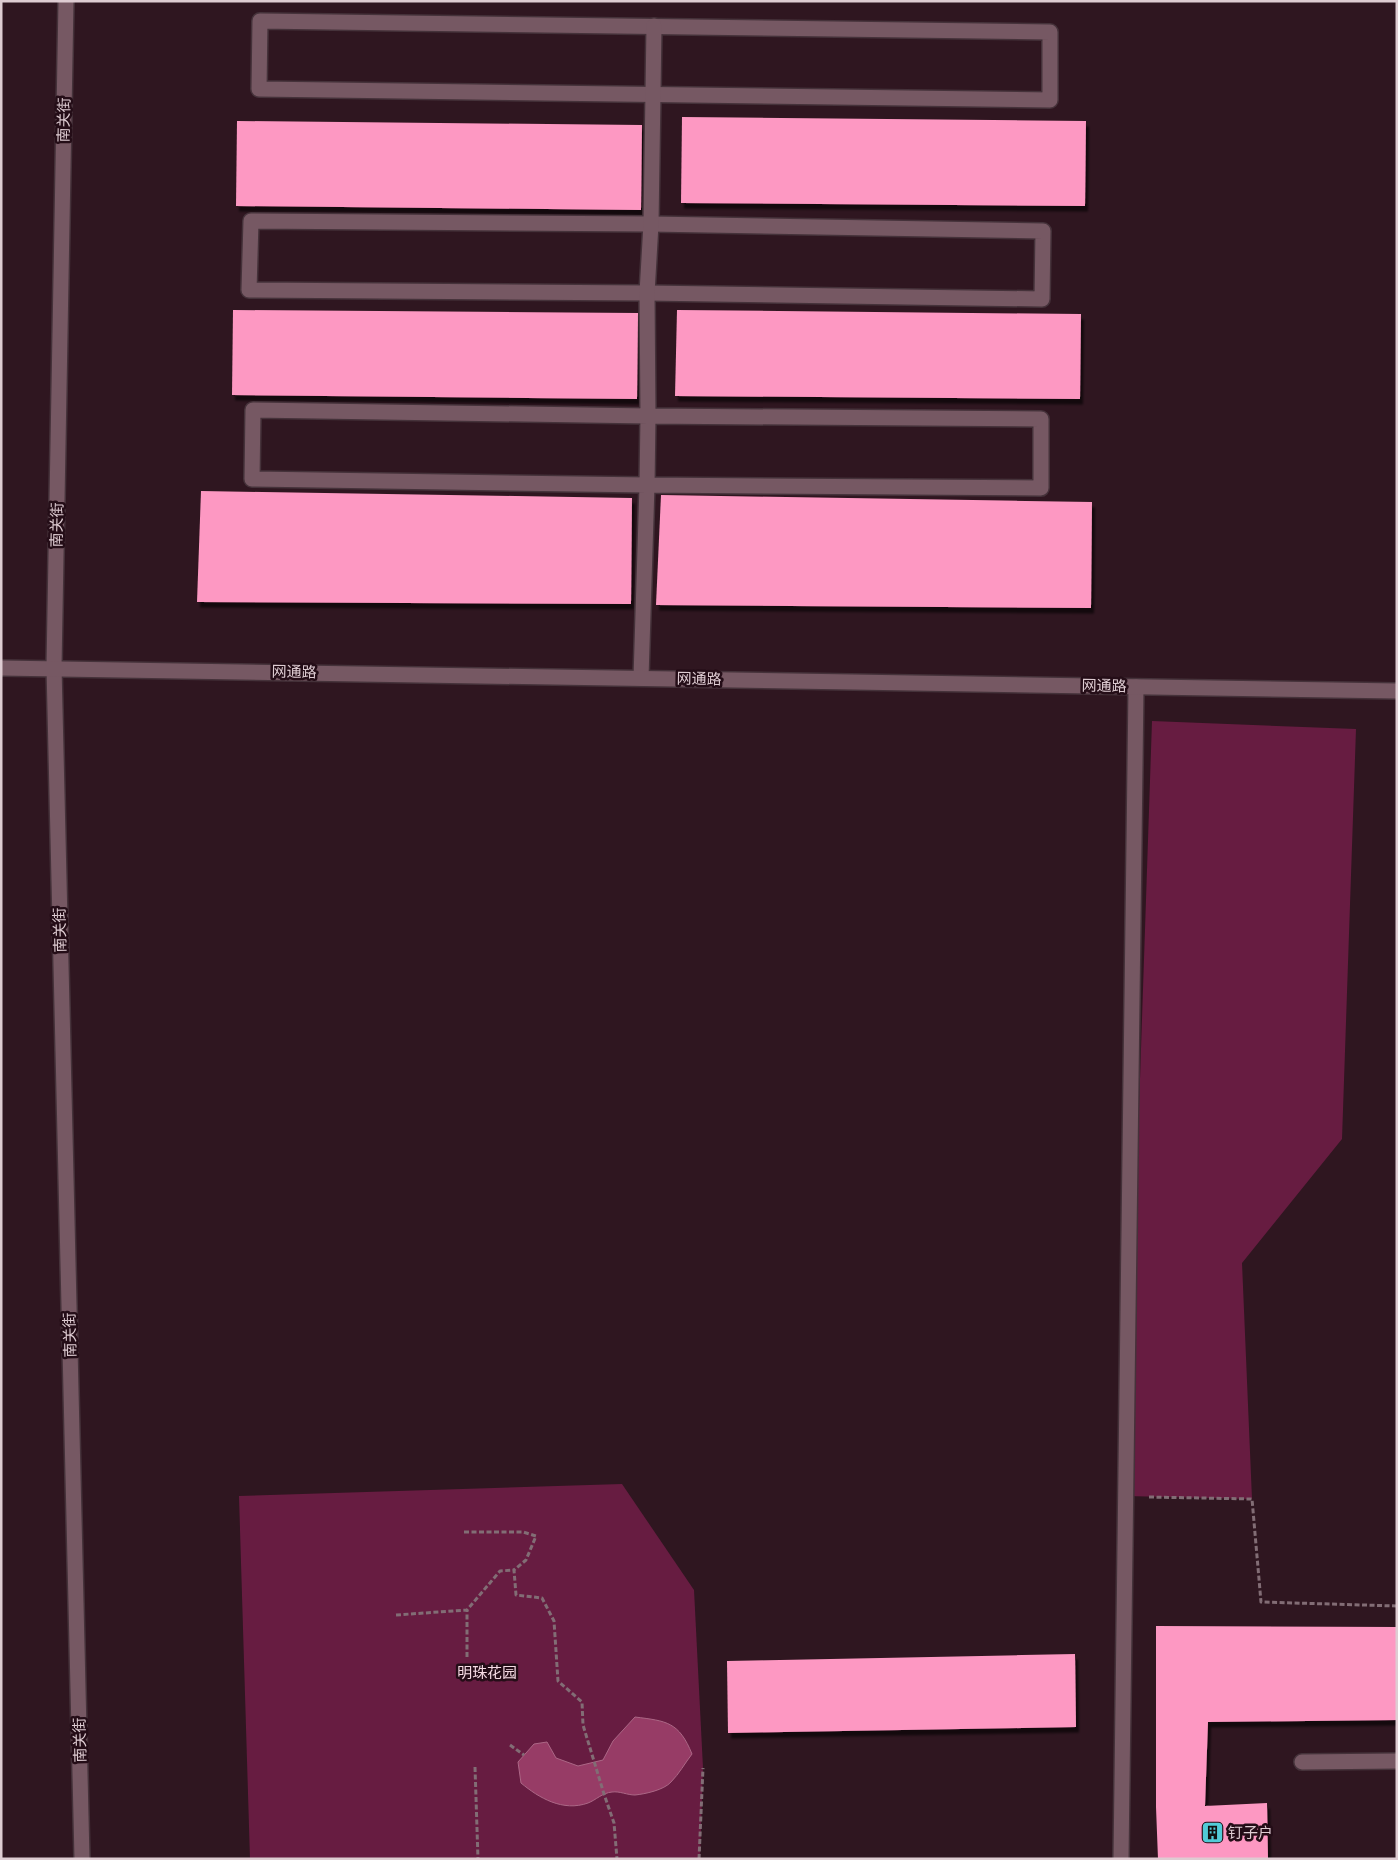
<svg xmlns="http://www.w3.org/2000/svg" width="1398" height="1860" font-family="'Varela Round','Noto Sans SC',sans-serif">
<style>
.green{fill:#671c41}
.water{fill:#973c66;stroke:#ac6786}
.building{fill:#fd98c2;filter:url(#shadow)}
.lines{fill:none;stroke-linecap:round;stroke-linejoin:round}
.lane-casing{stroke:#45323a;stroke-width:18}
.street-casing{stroke:#45323a;stroke-width:18}
.path{stroke:#826d75;stroke-width:3;stroke-dasharray:5 2.5;stroke-linecap:butt}
.lane{stroke:#765863;stroke-width:15}
.street{stroke:#765863;stroke-width:15}
.labels{text-anchor:middle;dominant-baseline:central;stroke-width:5;stroke-linejoin:round;paint-order:stroke}
.street-label{font-size:15px;fill:#deccd2;stroke:#240d17}
.park-label{font-size:15px;fill:#f6dbe4;stroke:#240d17}
.poi-label{font-size:15px;fill:#deccd2;stroke:#240d17;text-anchor:start}
</style>
<defs>
<filter id="shadow"><feDropShadow dx="3" dy="5.5" stdDeviation="1" flood-color="#0009"/></filter>
</defs>
<rect width="100%" height="100%" fill="#2f1620"/>
<g class="green">
<path d="M1152,721L1356,729L1342,1139L1242,1263L1252,1499L1126,1496Z"/>
<path d="M622,1484L694,1590L703,1768L700,1859H250L239,1496Z"/>
</g>
<path class="water" d="M635,1717C667,1721 679,1722 692,1754C685,1763 679,1774 671,1782C664,1790 645,1794 635,1795C627,1795 620,1791 612,1792C602,1793 596,1800 588,1803C563,1812 539,1798 521,1783L518,1762L534,1744L547,1742L556,1758L578,1766L603,1760L613,1741Z"/>
<g class="building">
<path d="M682,117L1086,121L1085,206L681,203Z"/>
<path d="M237,121L642,125L641,210L236,206Z"/>
<path d="M233,310L638,313L637,399L232,395Z"/>
<path d="M677,310L1081,314L1080,399L675,396Z"/>
<path d="M201,491L632,498L631,604L197,602Z"/>
<path d="M661,495L1092,502L1091,608L656,605Z"/>
<path d="M1156,1626L1397,1627V1720L1208,1722L1205,1806L1267,1803L1268,1859H1158L1156,1807Z"/>
<path d="M1075,1654L1076,1727L728,1733L727,1661Z"/>
</g>
<g class="lines">
<defs>
<g id="lane">
<path d="M260,21L1050,32V100L259,89Z"/>
<path d="M251,221L651,224L1043,231L1042,299L647,293L249,290Z"/>
<path d="M641,678L647,485L1041,488V419L648,416L647,485L252,479L253,410L648,416L647,293L651,224L654,26"/>
<path d="M1302,1762L1397,1761"/>
<path d="M1121,1859L1136,687"/>
</g>
<g id="street">
<path d="M66,1L54,667L82,1859"/>
<path d="M1,668L1397,691"/>
</g>
</defs>
<use href="#lane" class="lane-casing"/>
<use href="#street" class="street-casing"/>
<g class="path">
<path d="M1149,1497L1252,1499L1261,1602L1397,1606"/>
<path d="M464,1532H523L536,1536L526,1560L514,1570L516,1595L542,1598L554,1621L558,1681L582,1702L583,1725L604,1794L614,1823L617,1859"/>
<path d="M396,1615L467,1610L500,1571L514,1570"/>
<path d="M467,1657V1610"/>
<path d="M510,1745L524,1755"/>
<path d="M475,1767L478,1859"/>
<path d="M699,1859L703,1768"/>
</g>
<use href="#lane" class="lane"/>
<use href="#street" class="street"/>
</g>
<defs>
<symbol id="building-square" viewBox="-11 -11 22 22"><rect x="-9" y="-9" width="18" height="18" rx="4" fill="#52cbd7" stroke="#240d17"/><path d="M-4-6H4V6H1V3H-1V6H-4ZM-2.5-4.3h1.7v1.8h-1.7ZM.8-4.3h1.7v1.8H.8ZM-2.5-1h1.7V.8h-1.7ZM.8-1h1.7V.8H.8Z" fill="#111"/></symbol>
</defs>
<g fill-rule="evenodd">
<use href="#building-square" x="1200" y="1820" width="25" height="25"/>
</g>
<g class="labels">
<g class="street-label">
<text transform="translate(64 120) rotate(-89)">南关街</text>
<text transform="translate(57 525) rotate(-89)">南关街</text>
<text transform="translate(294 672) rotate(1)">网通路</text>
<text transform="translate(699 679) rotate(1)">网通路</text>
<text transform="translate(1104 686) rotate(1)">网通路</text>
<text transform="translate(60 930) rotate(-91)">南关街</text>
<text transform="translate(70 1335) rotate(-91)">南关街</text>
<text transform="translate(80 1740) rotate(-91)">南关街</text>
</g>
<g class="park-label">
<text x="487" y="1673">明珠花园</text>
</g>
<g class="poi-label">
<text x="1228" y="1833">钉子户</text>
</g>
</g>
<rect width="1398" height="1860" fill="none" stroke="#deccd2" stroke-width="5"/>
</svg>
